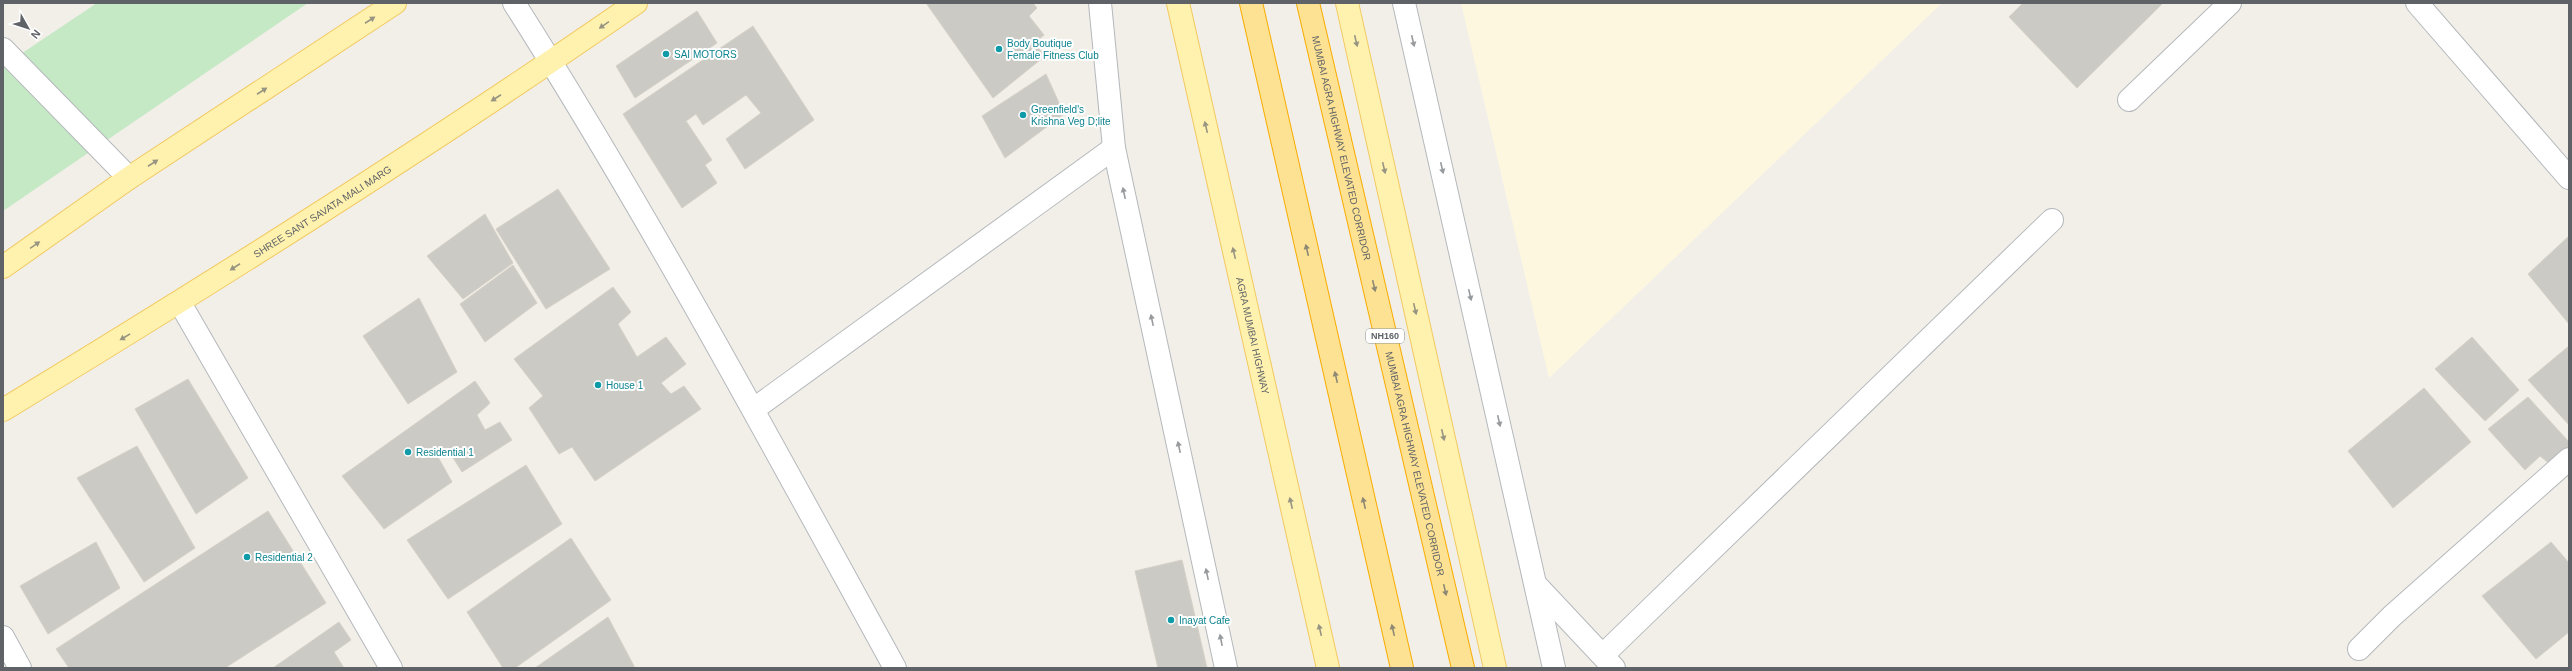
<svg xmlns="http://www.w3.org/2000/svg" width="2572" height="671" font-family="Arial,sans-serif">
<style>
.commercial{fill:#fef7e0}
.green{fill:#c5e8c5}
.building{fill:#cccac5;stroke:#d6d1c6}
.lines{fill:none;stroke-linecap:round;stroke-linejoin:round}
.service-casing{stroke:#b5b8bc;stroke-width:24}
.minor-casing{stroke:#b5b8bc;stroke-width:24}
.tertiary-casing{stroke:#b5b8bc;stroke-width:24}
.primary-casing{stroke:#f2c960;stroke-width:24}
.motorway-casing{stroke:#f9ab00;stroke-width:24}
.service{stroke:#fff;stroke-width:22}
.minor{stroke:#fff;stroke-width:22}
.tertiary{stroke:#fff;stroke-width:22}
.primary{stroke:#fff2af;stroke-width:22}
.motorway{stroke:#fde293;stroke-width:22}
.oneway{fill:#979581}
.oneway2{fill:#979a9d}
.oneway3{fill:#8e8975}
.culture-dot{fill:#0f9aa8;stroke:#fff;stroke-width:1.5}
.labels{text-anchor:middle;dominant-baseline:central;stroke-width:4;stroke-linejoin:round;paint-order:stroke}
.shield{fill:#fff;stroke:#8f9295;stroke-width:1}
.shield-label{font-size:9px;font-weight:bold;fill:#5f6368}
.culture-label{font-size:10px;fill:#0d838f;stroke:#fff;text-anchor:start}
.street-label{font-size:10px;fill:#5f6368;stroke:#fff}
</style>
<rect width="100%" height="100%" fill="#f1efe8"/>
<path class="commercial" d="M1461,3H1942L1549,378Z"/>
<path class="green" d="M97,3H308L3,211V66Z"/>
<g class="building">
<path d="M926,3H1033L1037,8L1029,16L1044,35L1034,43L1045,56L993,98Z"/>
<path d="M2023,3H2163L2077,88L2009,17Z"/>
<path d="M697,11L717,43L635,98L616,66Z"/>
<path d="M753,26L814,120L745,169L726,139L761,113L746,95L703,125L696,114L686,121L712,160L705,165L717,183L682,208L623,114Z"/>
<path d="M1046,74L1064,114L1005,158L982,116Z"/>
<path d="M558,189L610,269L546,309L496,229Z"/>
<path d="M485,214L513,263L463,299L427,256Z"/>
<path d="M2569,236V324L2528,274Z"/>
<path d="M513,265L537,303L485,342L460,304Z"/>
<path d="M613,287L631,312L618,324L637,357L666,337L686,364L661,383L671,394L684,386L701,409L595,481L572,447L559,454L529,408L543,396L514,359Z"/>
<path d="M419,298L457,372L408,404L363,336Z"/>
<path d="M2472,337L2519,390L2485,421L2435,369Z"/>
<path d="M2569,346V425L2528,380Z"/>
<path d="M188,379L248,478L196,514L135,409Z"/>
<path d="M475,381L490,403L477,415L485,430L500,422L512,440L462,472L447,448L438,457L452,482L384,529L342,476Z"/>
<path d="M2424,388L2471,442L2393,508L2348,451Z"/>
<path d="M2528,397L2569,442V447L2551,465L2540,456L2525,470L2488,429Z"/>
<path d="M137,446L195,548L144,582L77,478Z"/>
<path d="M526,465L562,524L448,599L407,540Z"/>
<path d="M268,511L326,603L225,668H69L56,649Z"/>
<path d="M571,538L611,600L515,668H503L467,612Z"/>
<path d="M96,542L120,588L48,634L20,586Z"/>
<path d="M2551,542L2569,563V632L2536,659L2482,596Z"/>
<path d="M1182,560L1207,668H1158L1135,571Z"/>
<path d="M608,617L635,668H535Z"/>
<path d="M339,622L351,640L334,652L344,668H273Z"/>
</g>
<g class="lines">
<defs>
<path id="service" d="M1604,654L2052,220"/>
<g id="minor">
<path d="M514,3C651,219 772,444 895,668"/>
<path d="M2417,3L2569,178"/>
<path d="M2129,100L2230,3"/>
<path d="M180,303L391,668"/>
<path d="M754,409L1114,148"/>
<path d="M1538,587L1614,668"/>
<path d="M3,637L20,668"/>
<path d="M2359,649L2392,616L2569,459"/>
</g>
<g id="tertiary">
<path d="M1100,3L1114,148L1226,668"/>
<path d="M1404,3L1554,668"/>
<path d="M3,49L129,178"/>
</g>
<g id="primary">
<path id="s1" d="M1178,3L1328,668"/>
<path d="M1347,3L1495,668"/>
<path d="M3,267L129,178L395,3"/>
<path id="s2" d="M3,410C217,280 430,146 636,3"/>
</g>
<g id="motorway">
<path d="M1251,3L1402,668"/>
<path id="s3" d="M1308,3L1463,668"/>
</g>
</defs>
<use href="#service" class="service-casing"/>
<use href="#minor" class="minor-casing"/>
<use href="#tertiary" class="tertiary-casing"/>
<use href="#primary" class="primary-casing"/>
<use href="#motorway" class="motorway-casing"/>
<use href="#service" class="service"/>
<use href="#minor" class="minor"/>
<use href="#tertiary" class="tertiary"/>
<use href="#primary" class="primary"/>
<use href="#motorway" class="motorway"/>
</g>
<defs><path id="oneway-solid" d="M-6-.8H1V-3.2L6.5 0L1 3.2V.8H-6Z"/></defs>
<g class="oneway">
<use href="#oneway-solid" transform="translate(370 20) rotate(-33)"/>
<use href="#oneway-solid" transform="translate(604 25) rotate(145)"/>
<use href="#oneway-solid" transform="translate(1356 41) rotate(77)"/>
<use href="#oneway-solid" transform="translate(262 91) rotate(-33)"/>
<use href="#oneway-solid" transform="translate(496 98) rotate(147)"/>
<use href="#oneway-solid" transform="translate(1206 127) rotate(-103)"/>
<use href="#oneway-solid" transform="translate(153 163) rotate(-33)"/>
<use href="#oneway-solid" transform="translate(1384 168) rotate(77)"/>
<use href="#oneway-solid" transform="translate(35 245) rotate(-35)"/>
<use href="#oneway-solid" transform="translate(1234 253) rotate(-103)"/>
<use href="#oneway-solid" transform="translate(235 267) rotate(147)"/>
<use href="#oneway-solid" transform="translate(1415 309) rotate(77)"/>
<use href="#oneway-solid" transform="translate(125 337) rotate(149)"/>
<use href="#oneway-solid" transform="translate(1443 435) rotate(77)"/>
<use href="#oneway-solid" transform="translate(1291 503) rotate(-103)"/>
<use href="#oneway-solid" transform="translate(1320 630) rotate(-103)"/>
</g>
<g class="oneway2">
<use href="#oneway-solid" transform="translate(1413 41) rotate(77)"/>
<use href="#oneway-solid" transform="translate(1442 168) rotate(77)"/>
<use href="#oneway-solid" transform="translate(1124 193) rotate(-102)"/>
<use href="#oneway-solid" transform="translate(1470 295) rotate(77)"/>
<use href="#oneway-solid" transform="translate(1152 320) rotate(-102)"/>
<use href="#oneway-solid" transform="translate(1499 421) rotate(77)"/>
<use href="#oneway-solid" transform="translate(1179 447) rotate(-102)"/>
<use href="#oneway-solid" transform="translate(1207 574) rotate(-102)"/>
<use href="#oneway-solid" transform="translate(1221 640) rotate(-101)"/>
</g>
<g class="oneway3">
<use href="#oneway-solid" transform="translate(1307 250) rotate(-103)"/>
<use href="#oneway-solid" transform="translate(1374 286) rotate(77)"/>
<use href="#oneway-solid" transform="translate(1336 377) rotate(-103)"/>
<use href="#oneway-solid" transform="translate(1364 503) rotate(-103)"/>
<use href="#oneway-solid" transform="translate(1445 590) rotate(77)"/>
<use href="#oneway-solid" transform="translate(1393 630) rotate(-103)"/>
</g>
<g class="culture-dot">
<circle cx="999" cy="49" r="4"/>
<circle cx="666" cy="54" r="4"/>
<circle cx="1023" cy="115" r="4"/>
<circle cx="598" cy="385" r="4"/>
<circle cx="408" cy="452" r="4"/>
<circle cx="247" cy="557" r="4"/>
<circle cx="1171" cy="620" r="4"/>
</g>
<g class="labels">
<rect class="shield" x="1366" y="329" width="38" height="14" rx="3"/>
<g class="shield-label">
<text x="1385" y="336">NH160</text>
</g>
<g class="culture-label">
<text x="1007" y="43">Body Boutique<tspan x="1007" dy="12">Female Fitness Club</tspan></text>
<text x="674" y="54">SAI MOTORS</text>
<text x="1031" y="109">Greenfield's<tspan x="1031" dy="12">Krishna Veg D;lite</tspan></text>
<text x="606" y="385">House 1</text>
<text x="416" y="452">Residential 1</text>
<text x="255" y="557">Residential 2</text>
<text x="1179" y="620">Inayat Cafe</text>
</g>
<g class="street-label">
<text stroke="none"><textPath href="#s3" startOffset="149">MUMBAI AGRA HIGHWAY ELEVATED CORRIDOR</textPath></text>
<text stroke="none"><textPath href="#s2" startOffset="376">SHREE SANT SAVATA MALI MARG</textPath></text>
<text stroke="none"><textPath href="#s1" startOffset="341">AGRA MUMBAI HIGHWAY</textPath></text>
<text stroke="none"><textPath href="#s3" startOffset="473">MUMBAI AGRA HIGHWAY ELEVATED CORRIDOR</textPath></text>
</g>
</g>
<rect width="2572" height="671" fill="none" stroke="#5f6368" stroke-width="8"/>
<g transform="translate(28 28) rotate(129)" stroke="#ffffff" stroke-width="3" paint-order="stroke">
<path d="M0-3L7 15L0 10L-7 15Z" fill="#5f6368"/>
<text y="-6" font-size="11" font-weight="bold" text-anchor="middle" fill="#5f6368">N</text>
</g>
</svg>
